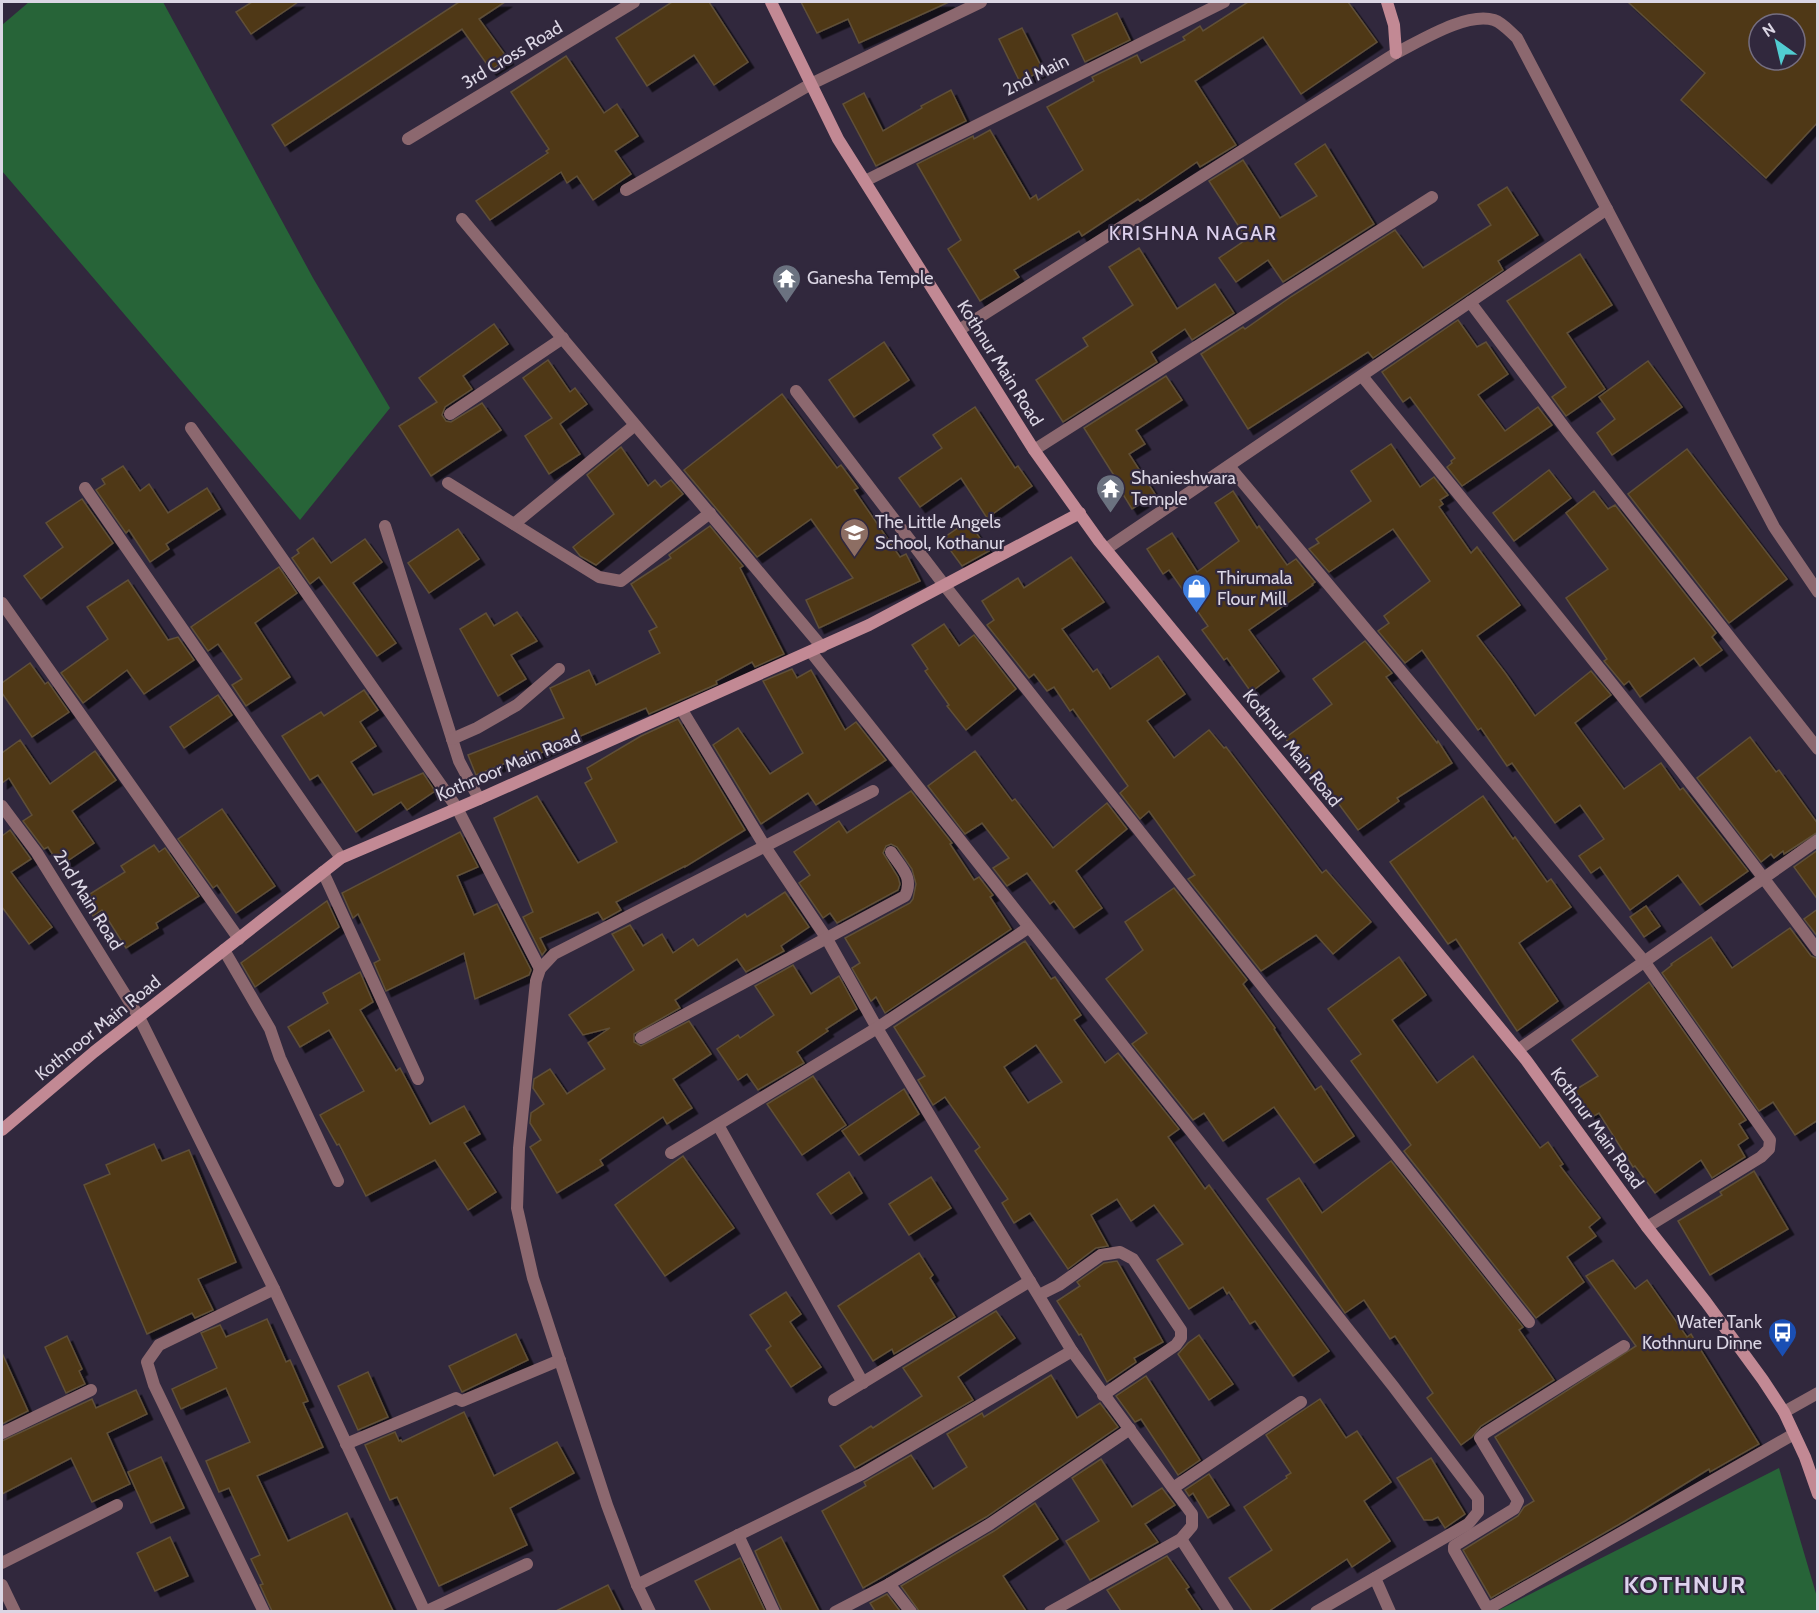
<svg xmlns="http://www.w3.org/2000/svg" width="1819" height="1613" font-family="Cabin,sans-serif">
<style>
.green{fill:#276438}
.building{fill:#503812;stroke:#5f4f39;stroke-width:1.5;fill-rule:evenodd;filter:url(#shadow)}
.lines{fill:none;stroke-linecap:round;stroke-linejoin:round}
.lane{stroke:#8c686f;stroke-width:12}
.street{stroke:#8c686f;stroke-width:12}
.secondary{stroke:#c28994;stroke-width:12}
.labels{text-anchor:middle;dominant-baseline:central;stroke-width:4.5;stroke-linejoin:round;paint-order:stroke}
.street-label{font-size:18px;fill:#dbd6e4;stroke:#31283d}
.poi-label{font-size:18px;fill:#dbd6e4;stroke:#31283d;text-anchor:start}
.neighbourhood-label{font-size:20px;letter-spacing:1.5px;fill:#ddd1ed;stroke:#31283d}
.district-label{font-size:24px;font-weight:bold;letter-spacing:1.5px;fill:#ddd1ed;stroke:#31283d}
</style>
<defs>
<filter id="shadow"><feDropShadow dx="5.5" dy="5.5" stdDeviation="0" flood-color="#0009"/></filter>
</defs>
<rect width="100%" height="100%" fill="#31283d"/>
<g class="green">
<path d="M29,2H163L313,278L390,408L300,520L2,171V25Z"/>
<path d="M1779,1468L1817,1597V1611H1497Z"/>
</g>
<g class="building">
<path d="M252,2H298L251,34L236,12Z"/>
<path d="M459,2H505L479,19L508,59L491,70L462,29L285,146L272,125Z"/>
<path d="M672,2H709L748,62L714,85L694,55L647,86L616,38Z"/>
<path d="M801,2H949L859,43L848,19L817,33Z"/>
<path d="M1248,2H1348L1377,42L1301,94L1263,37L1195,81L1236,145L1200,167L1197,162L1140,201L1138,199L1082,236L1079,231L1014,270L1019,277L980,301L948,249L961,240L917,164L973,136L974,139L990,130L1030,199L1036,195L1038,200L1083,170L1047,107L1094,81L1092,77L1137,55L1141,63L1185,40L1183,37L1200,26L1203,31Z"/>
<path d="M1628,2H1818V122L1766,178L1681,100L1705,73ZM1759,24H1795V60H1759Z"/>
<path d="M1117,13L1130,40L1085,62L1072,35Z"/>
<path d="M1022,28L1043,70L1020,82L999,39Z"/>
<path d="M566,56L604,113L617,104L638,136L615,151L631,174L593,200L577,176L567,183L561,172L490,220L476,201L548,153L546,151L549,149L511,92Z"/>
<path d="M951,90L966,121L876,166L843,104L864,93L883,131L922,108L921,106Z"/>
<path d="M1325,144L1374,224L1283,282L1268,260L1236,282L1219,258L1247,239L1209,181L1243,160L1280,218L1317,196L1295,164Z"/>
<path d="M1507,187L1538,235L1498,261L1503,270L1373,358L1368,352L1248,429L1201,354L1243,327L1245,329L1292,296L1395,230L1423,268L1491,225L1478,205Z"/>
<path d="M1139,248L1177,309L1215,284L1234,313L1192,340L1185,329L1151,352L1157,362L1063,422L1036,380L1088,346L1083,338L1133,305L1109,267Z"/>
<path d="M1580,254L1612,305L1567,333L1605,389L1566,416L1552,397L1566,387L1507,301Z"/>
<path d="M1458,320L1477,347L1486,342L1508,374L1478,395L1505,431L1538,407L1552,425L1462,486L1447,467L1452,463L1451,461L1455,458L1410,397L1403,402L1382,372Z"/>
<path d="M494,324L508,344L463,376L472,389L445,407L442,415L446,421L451,422L482,403L501,430L431,476L399,426L437,402L419,378Z"/>
<path d="M884,342L909,380L854,417L829,380Z"/>
<path d="M548,360L570,392L575,388L587,404L560,424L580,454L549,474L525,436L552,418L523,378Z"/>
<path d="M1648,361L1682,407L1612,455L1597,433L1615,419L1599,397Z"/>
<path d="M1166,376L1182,400L1136,430L1145,444L1129,454L1155,494L1132,509L1113,478L1115,477L1084,428Z"/>
<path d="M782,394L837,468L841,465L858,488L854,490L900,557L906,554L920,581L819,628L806,600L853,578L811,519L757,557L684,470Z"/>
<path d="M975,407L1015,468L1018,466L1032,486L987,518L961,478L920,507L899,478L942,448L933,435Z"/>
<path d="M1391,444L1420,487L1434,477L1448,495L1440,500L1443,504L1439,507L1471,553L1477,547L1520,605L1477,636L1506,674L1535,716L1591,671L1611,695L1575,723L1624,789L1661,763L1680,790L1683,788L1748,871L1700,905L1678,875L1630,910L1600,867L1591,873L1579,856L1604,839L1580,805L1555,823L1512,763L1507,766L1481,728L1478,730L1422,650L1405,663L1378,631L1389,623L1384,616L1430,581L1393,529L1329,572L1309,549L1319,543L1316,539L1371,501L1351,471Z"/>
<path d="M621,447L648,486L655,480L661,487L671,480L683,494L596,565L580,556L573,547L614,514L587,475Z"/>
<path d="M1687,449L1787,579L1729,623L1628,494Z"/>
<path d="M123,466L140,491L149,484L168,513L207,488L220,509L166,544L169,549L150,562L129,530L126,533L96,490L105,484L102,479Z"/>
<path d="M1549,470L1571,498L1514,541L1493,513Z"/>
<path d="M1233,491L1257,528L1259,526L1287,565L1296,559L1315,582L1312,584L1313,585L1249,630L1279,671L1251,692L1227,658L1224,660L1202,630L1208,626L1169,570L1163,574L1147,549L1172,533L1197,572L1239,541L1215,503Z"/>
<path d="M1594,491L1608,509L1615,505L1716,633L1712,637L1722,650L1700,666L1694,658L1640,697L1629,681L1624,685L1604,661L1607,659L1566,598L1608,569L1566,513Z"/>
<path d="M82,499L113,543L41,599L24,576L63,547L46,523Z"/>
<path d="M968,521L989,551L962,566L942,539Z"/>
<path d="M710,526L743,566L740,568L784,654L755,667L752,662L716,681L717,684L649,714L646,708L522,761L521,757L476,775L468,755L564,718L550,688L589,670L596,685L660,653L649,631L657,627L631,584L671,558L669,555Z"/>
<path d="M458,529L479,559L429,593L408,563Z"/>
<path d="M313,538L331,563L365,539L382,562L353,583L396,643L377,656L319,577L310,584L292,558L299,553L297,550Z"/>
<path d="M1071,557L1104,602L1062,629L1093,672L1097,669L1110,689L1158,656L1185,694L1147,721L1174,758L1209,730L1224,748L1226,747L1322,873L1326,870L1371,922L1333,954L1316,935L1261,971L1188,879L1195,875L1149,811L1140,819L1120,793L1128,786L1073,709L1070,711L1054,687L1047,691L1034,674L1029,678L987,625L994,620L982,601L1018,578L1024,588Z"/>
<path d="M279,567L297,593L255,623L290,677L246,706L232,685L242,679L218,644L208,651L191,627Z"/>
<path d="M128,580L168,640L178,637L194,660L144,694L127,670L83,703L61,673L108,639L87,607Z"/>
<path d="M517,612L537,641L511,655L526,679L498,696L460,629L486,613L494,626Z"/>
<path d="M944,624L959,646L974,635L1016,689L966,730L947,706L949,705L925,671L928,669L912,645Z"/>
<path d="M1365,641L1392,673L1386,677L1437,743L1438,741L1452,763L1397,798L1399,801L1358,830L1315,772L1311,774L1285,738L1332,704L1313,679Z"/>
<path d="M30,663L45,684L48,682L69,712L32,737L2,693V683Z"/>
<path d="M792,669L797,678L811,670L845,730L856,722L886,760L816,805L808,793L761,824L713,745L738,728L770,774L803,753L763,681Z"/>
<path d="M364,690L378,710L360,722L376,746L351,762L373,795L423,773L435,791L407,810L401,802L356,832L318,775L310,780L282,736L321,712L324,716Z"/>
<path d="M218,695L232,715L184,748L170,727Z"/>
<path d="M678,719L745,830L685,867V866L616,902L621,910L603,920L598,912L540,938L546,950L542,955L523,917L533,912L494,818L537,796L578,863L617,842L585,783L592,779L587,768L641,736Z"/>
<path d="M1750,737L1776,772L1779,770L1818,824V832L1784,854L1783,851L1774,858L1771,854L1761,862L1697,778Z"/>
<path d="M20,740L50,784L95,751L116,780L72,811L94,843L60,866L48,847L44,849L23,821L32,815L9,778L2,783V753Z"/>
<path d="M975,751L1012,801L1015,799L1053,848L1107,803L1127,829L1076,871L1102,908L1074,928L1054,901L1050,904L1027,873L1007,886L993,868L1009,858L982,823L965,834L928,786Z"/>
<path d="M911,791L952,843L950,844L974,880L979,877L993,895L990,897L1011,929L885,1013L876,997L871,1001L852,968L860,963L845,938L910,903L913,899L916,884L912,869L897,847L891,844L886,846L883,853L898,877L900,884L898,890L837,923L830,913L823,918L799,883L810,875L794,852L839,821L847,833Z"/>
<path d="M1483,796L1513,839L1515,837L1547,882L1551,879L1571,907L1519,943L1558,1001L1517,1031L1456,939L1448,944L1390,862Z"/>
<path d="M222,809L275,886L236,913L217,885L213,888L178,839Z"/>
<path d="M10,830L31,859L11,872L52,927L29,944L2,907V836Z"/>
<path d="M460,832L478,867L457,876L474,915L497,904L531,970L529,975L475,999L464,953L386,991L374,963L380,960L358,914L353,918L342,893Z"/>
<path d="M154,845L159,852L165,848L199,896L156,923L158,928L126,948L102,910L93,916L82,899L125,872L121,866Z"/>
<path d="M1818,850V900L1794,867Z"/>
<path d="M1174,888L1247,980L1243,984L1275,1028L1274,1029L1315,1090L1321,1086L1354,1136L1314,1163L1274,1107L1223,1141L1204,1113L1193,1120L1132,1044L1147,1033L1106,979L1143,950L1125,922Z"/>
<path d="M785,892L809,927L781,946L784,951L746,972L737,959L675,1000L680,1008L634,1034V1042L641,1046L689,1021L711,1054L673,1079L692,1108L667,1124L663,1117L600,1160L603,1165L557,1193L530,1147L541,1140L530,1123L531,1113L544,1104L533,1088L534,1079L550,1069L567,1094L605,1069L588,1043L610,1028L583,1035L569,1015L634,970L612,934L630,925L643,946L662,934L673,953L693,939L698,946L745,914L747,917Z"/>
<path d="M327,901L339,927L255,987L241,963Z"/>
<path d="M1646,906L1660,926L1644,937L1630,917Z"/>
<path d="M1818,909V937L1804,919Z"/>
<path d="M1790,928L1811,956L1818,959V1120L1795,1135L1773,1102L1759,1111L1662,973L1672,965L1671,964L1711,937L1732,968Z"/>
<path d="M1025,941L1051,979L1055,977L1081,1015L1074,1020L1105,1063L1118,1053L1179,1129L1168,1137L1205,1189L1209,1185L1329,1351L1293,1376L1255,1321L1250,1324L1229,1292L1227,1294L1223,1287L1189,1309L1157,1260L1183,1244L1154,1205L1131,1221L1117,1199L1091,1215L1108,1246L1096,1248L1068,1269L1030,1213L1014,1223L1002,1203L1008,1199L975,1151L980,1147L945,1097L933,1105L918,1080L925,1076L894,1027ZM1036,1045L1062,1082L1028,1103L1004,1067Z"/>
<path d="M1399,957L1426,995L1392,1020L1437,1083L1473,1056L1540,1148L1548,1142L1563,1164L1560,1166L1600,1218L1589,1227L1596,1236L1567,1257L1584,1282L1536,1318L1404,1151L1411,1145L1351,1061L1361,1054L1328,1009Z"/>
<path d="M793,965L811,994L839,976L857,1009L826,1029L828,1031L797,1052L804,1063L758,1090L747,1074L738,1080L717,1049L738,1035L740,1038L774,1015L755,986Z"/>
<path d="M360,972L373,1002L360,1010L396,1071L400,1068L430,1124L464,1106L480,1134L464,1143L496,1192L468,1210L435,1160L366,1196L339,1144L337,1145L320,1115L364,1091L329,1030L300,1047L288,1027L328,1003L323,993Z"/>
<path d="M1649,982L1746,1120L1739,1124L1748,1138L1738,1145L1745,1157L1712,1178L1701,1160L1655,1193L1635,1166L1633,1167L1599,1113L1592,1117L1575,1090L1598,1076L1572,1040Z"/>
<path d="M813,1076L846,1125L802,1155L767,1104Z"/>
<path d="M904,1089L919,1114L859,1155L842,1131Z"/>
<path d="M154,1144L162,1161L189,1150L236,1262L198,1279L213,1310L195,1318L192,1313L147,1334L84,1185L110,1174L106,1165Z"/>
<path d="M683,1156L734,1228L665,1276L615,1205Z"/>
<path d="M1391,1161L1523,1327L1519,1330L1554,1380L1481,1426L1472,1437L1461,1445L1427,1398L1433,1393L1395,1336L1390,1339L1364,1300L1345,1313L1267,1199L1299,1178L1322,1213Z"/>
<path d="M1754,1171L1788,1229L1710,1275L1678,1221L1722,1195L1720,1192Z"/>
<path d="M849,1172L862,1193L831,1214L817,1194Z"/>
<path d="M931,1177L951,1208L909,1235L889,1204Z"/>
<path d="M919,1253L933,1275L930,1278L955,1317L894,1354L892,1349L873,1361L838,1306Z"/>
<path d="M1613,1260L1635,1289L1647,1280L1687,1337L1691,1334L1759,1444L1710,1472L1709,1469L1625,1521L1491,1598L1463,1550L1518,1516L1524,1507L1534,1501L1495,1437L1636,1346L1586,1276Z"/>
<path d="M1117,1261L1163,1342L1134,1358L1136,1362L1107,1382L1081,1334L1079,1335L1057,1301L1080,1286L1077,1282L1104,1263Z"/>
<path d="M786,1292L801,1314L790,1322L821,1367L791,1387L766,1350L771,1346L750,1315Z"/>
<path d="M996,1311L1015,1338L958,1377L973,1400L855,1468L840,1446L871,1426L873,1428L922,1396L903,1368Z"/>
<path d="M267,1319L286,1362L290,1360L308,1401L303,1403L323,1447L257,1476L288,1541L347,1513L393,1611H272L260,1585L263,1584L251,1559L260,1555L229,1488L219,1492L206,1461L250,1442L226,1388L181,1409L172,1389L217,1368L201,1333L220,1325L226,1337Z"/>
<path d="M516,1334L528,1360L462,1392L449,1366Z"/>
<path d="M1199,1335L1233,1384L1209,1400L1178,1354L1188,1343Z"/>
<path d="M67,1336L82,1369L79,1371L85,1384L66,1393L45,1347Z"/>
<path d="M2,1353L28,1411L2,1424Z"/>
<path d="M368,1372L388,1417L358,1430L338,1386Z"/>
<path d="M1051,1375L1077,1418L1100,1403L1118,1427L986,1517L863,1588L822,1511L866,1486L864,1482L911,1455L933,1489L967,1467L947,1434L982,1413L984,1417Z"/>
<path d="M1146,1376L1200,1460L1178,1475L1141,1419L1135,1422L1116,1396Z"/>
<path d="M136,1390L147,1414L107,1433L130,1484L92,1502L71,1458L2,1494V1441L92,1399L96,1408Z"/>
<path d="M1320,1399L1346,1438L1357,1431L1391,1482L1364,1501L1390,1541L1352,1567L1347,1559L1269,1611H1252L1229,1578L1272,1550L1244,1507L1287,1478L1286,1476L1291,1473L1266,1435Z"/>
<path d="M464,1412L494,1476L557,1442L574,1473L510,1508L527,1545L439,1586L397,1497L390,1500L365,1445L395,1432L399,1441L401,1440L402,1442Z"/>
<path d="M161,1457L184,1508L151,1523L128,1472Z"/>
<path d="M1431,1458L1465,1514L1445,1528L1438,1517L1432,1520H1424L1397,1478Z"/>
<path d="M1101,1459L1132,1507L1162,1488L1175,1505L1145,1524L1158,1542L1090,1580L1066,1541L1099,1521L1072,1478Z"/>
<path d="M1209,1474L1229,1505L1208,1518L1193,1493L1189,1496L1185,1490Z"/>
<path d="M1035,1503L1058,1539L1003,1576L1026,1611H919L901,1586L994,1531Z"/>
<path d="M170,1537L188,1576L155,1591L137,1553Z"/>
<path d="M781,1537L819,1611H782L755,1551Z"/>
<path d="M1167,1556L1189,1587L1186,1589L1201,1611H1121L1107,1590Z"/>
<path d="M740,1558L765,1611H711L695,1581Z"/>
<path d="M608,1585L621,1611H556Z"/>
<path d="M887,1594L900,1611H875L870,1603Z"/>
</g>
<g class="lines">
<path class="lane" d="M1784,1412L1818,1393"/>
<g class="street">
<path d="M408,139L634,2"/>
<path d="M865,181L1224,2"/>
<path d="M626,190L811,84L981,2"/>
<path d="M462,219L822,647"/>
<path d="M1470,302L1568,432L1818,749"/>
<path d="M959,330L1396,53C1422,40 1466,12 1494,20C1503,23 1510,32 1517,38L1774,527L1818,592"/>
<path d="M1362,376C1516,565 1673,754 1818,951"/>
<path d="M796,391L945,586L1529,1322"/>
<path d="M450,414L563,338"/>
<path d="M191,428L457,808L540,969"/>
<path d="M1034,450L1432,197"/>
<path d="M1229,466L1644,961L1770,1140L1769,1149L1761,1157L1647,1227"/>
<path d="M448,483L599,577L621,581L710,513"/>
<path d="M85,488L341,858"/>
<path d="M514,524L635,425"/>
<path d="M385,526L459,761L479,799"/>
<path d="M1106,549L1607,209"/>
<path d="M2,603L239,939"/>
<path d="M811,652L1393,1386L1478,1498V1512L1468,1524L1316,1612"/>
<path d="M682,710L764,845L827,939L877,1028L1072,1351L1192,1514V1526L1181,1539L1050,1612"/>
<path d="M452,739L477,728L517,705L559,669"/>
<path d="M2,806L37,853L139,1017L274,1289L425,1612"/>
<path d="M323,872L418,1079"/>
<path d="M224,950L270,1029L280,1058L338,1181"/>
<path d="M641,1038L905,896C914,877 901,868 891,852"/>
<path d="M1518,1050L1818,840"/>
<path d="M718,1125L863,1383"/>
<path d="M671,1153L877,1028L1028,928"/>
<path d="M1039,1295L1059,1285L1101,1255L1120,1252L1133,1259L1181,1330V1338L1176,1345L1103,1395"/>
<path d="M1624,1346L1485,1433L1480,1438L1518,1501L1514,1509L1454,1546V1550L1486,1606L1491,1607L1794,1434"/>
<path d="M834,1400L1030,1281"/>
<path d="M2,1433L91,1390"/>
<path d="M346,1444L456,1398L462,1401L560,1360"/>
<path d="M1173,1488L1301,1402"/>
<path d="M738,1535L774,1612"/>
<path d="M1181,1539L1228,1612"/>
<path d="M2,1563L117,1505"/>
<path d="M1375,1578L1390,1612"/>
<path d="M889,1584L911,1612"/>
<path d="M2,1585L15,1612"/>
<path d="M637,1585L862,1474L1072,1351"/>
<path d="M264,1612L154,1385L147,1362L159,1345L274,1289"/>
<path d="M425,1612L527,1564"/>
<path d="M650,1612L637,1585L607,1505L533,1278L517,1208L519,1148L536,981L540,969L554,954L873,791"/>
<path d="M835,1612L889,1584L990,1524L1130,1429"/>
</g>
<g class="secondary">
<path d="M771,2L838,139L1034,450L1099,541L1526,1060L1647,1227L1706,1302L1763,1380L1784,1412L1805,1457L1818,1494"/>
<path d="M1387,2L1394,25L1396,53"/>
<path d="M2,1130L94,1052L341,858L479,799L869,625L1080,513"/>
</g>
</g>
<defs>
<symbol id="temple-pin" viewBox="-11 -11 22 30"><path d="M0 17L-7.5 6A9.5 9.5 0 1 1 7.5 6Z" fill="#6b7280" stroke="#31283d"/><path d="M0-6L5-2H3V0L6.5 2.5H4V6H1.5V3h-3V6H-4V2.5H-6.5L-3 0V-2H-5Z" fill="#fff"/></symbol>
<symbol id="school-pin" viewBox="-11 -11 22 30"><path d="M0 17L-7.5 6A9.5 9.5 0 1 1 7.5 6Z" fill="#8d6e63" stroke="#31283d"/><path d="M0-5L7-2L0 1L-7-2ZM-4 1L0 2.5L4 1V4Q0 6-4 4Z" fill="#fff"/></symbol>
<symbol id="shop-pin" viewBox="-11 -11 22 30"><path d="M0 17L-7.5 6A9.5 9.5 0 1 1 7.5 6Z" fill="#3f7fe0" stroke="#31283d"/><path d="M-5-2.5h2.3a2.7 3.5 0 0 1 5.4 0H5L5.5 6h-11ZM-1.5-2.5h3a1.5 2.3 0 0 0-3 0Z" fill="#fff"/></symbol>
<symbol id="bus-pin" viewBox="-11 -11 22 30"><path d="M0 17L-7.5 6A9.5 9.5 0 1 1 7.5 6Z" fill="#1a4fb4" stroke="#31283d"/><path d="M-5-6H5V4H4V6H2V4H-2V6H-4V4H-5ZM-3.5-4V0h7V-4ZM-3.5 1.2v1.5H-2V1.2ZM2 1.2v1.5H3.5V1.2Z" fill="#fff"/></symbol>
</defs>
<g fill-rule="evenodd">
<use href="#temple-pin" x="770" y="262" width="33" height="45"/>
<use href="#temple-pin" x="1094" y="472" width="33" height="45"/>
<use href="#school-pin" x="838" y="516" width="33" height="45"/>
<use href="#shop-pin" x="1180" y="572" width="33" height="45"/>
<use href="#bus-pin" x="1766" y="1316" width="33" height="45"/>
</g>
<g class="labels">
<g class="street-label">
<text transform="translate(512 55) rotate(-31)">3rd Cross Road</text>
<text transform="translate(1036 75) rotate(-27)">2nd Main</text>
<text transform="translate(1000 363) rotate(58)">Kothnur Main Road</text>
<text transform="translate(1292 748) rotate(51)">Kothnur Main Road</text>
<text transform="translate(508 766) rotate(-23)">Kothnoor Main Road</text>
<text transform="translate(88 900) rotate(58)">2nd Main Road</text>
<text transform="translate(98 1028) rotate(-39)">Kothnoor Main Road</text>
<text transform="translate(1597 1128) rotate(54)">Kothnur Main Road</text>
</g>
<g class="poi-label">
<text x="807" y="278">Ganesha Temple</text>
<text x="1131" y="478">Shanieshwara<tspan x="1131" dy="21">Temple</tspan></text>
<text x="875" y="522">The Little Angels<tspan x="875" dy="21">School, Kothanur</tspan></text>
<text x="1217" y="578">Thirumala<tspan x="1217" dy="21">Flour Mill</tspan></text>
<text x="1762" y="1322" text-anchor="end">Water Tank<tspan x="1762" dy="21">Kothnuru Dinne</tspan></text>
</g>
<g class="neighbourhood-label">
<text x="1193" y="233">KRISHNA NAGAR</text>
</g>
<g class="district-label">
<text x="1685" y="1584">KOTHNUR</text>
</g>
</g>
<rect width="1819" height="1613" fill="none" stroke="#dbd6e4" stroke-width="6"/>
<g transform="translate(1777 42) rotate(326)"><circle r="28" fill="#31283d" stroke="#756e80" stroke-width="1.5"/>
<path d="M0-4.5L10 22L0 15L-10 22Z" fill="#51ccd1"/>
<text y="-9" font-size="16" font-weight="bold" text-anchor="middle" fill="#dbd6e4">N</text>
</g>
</svg>
